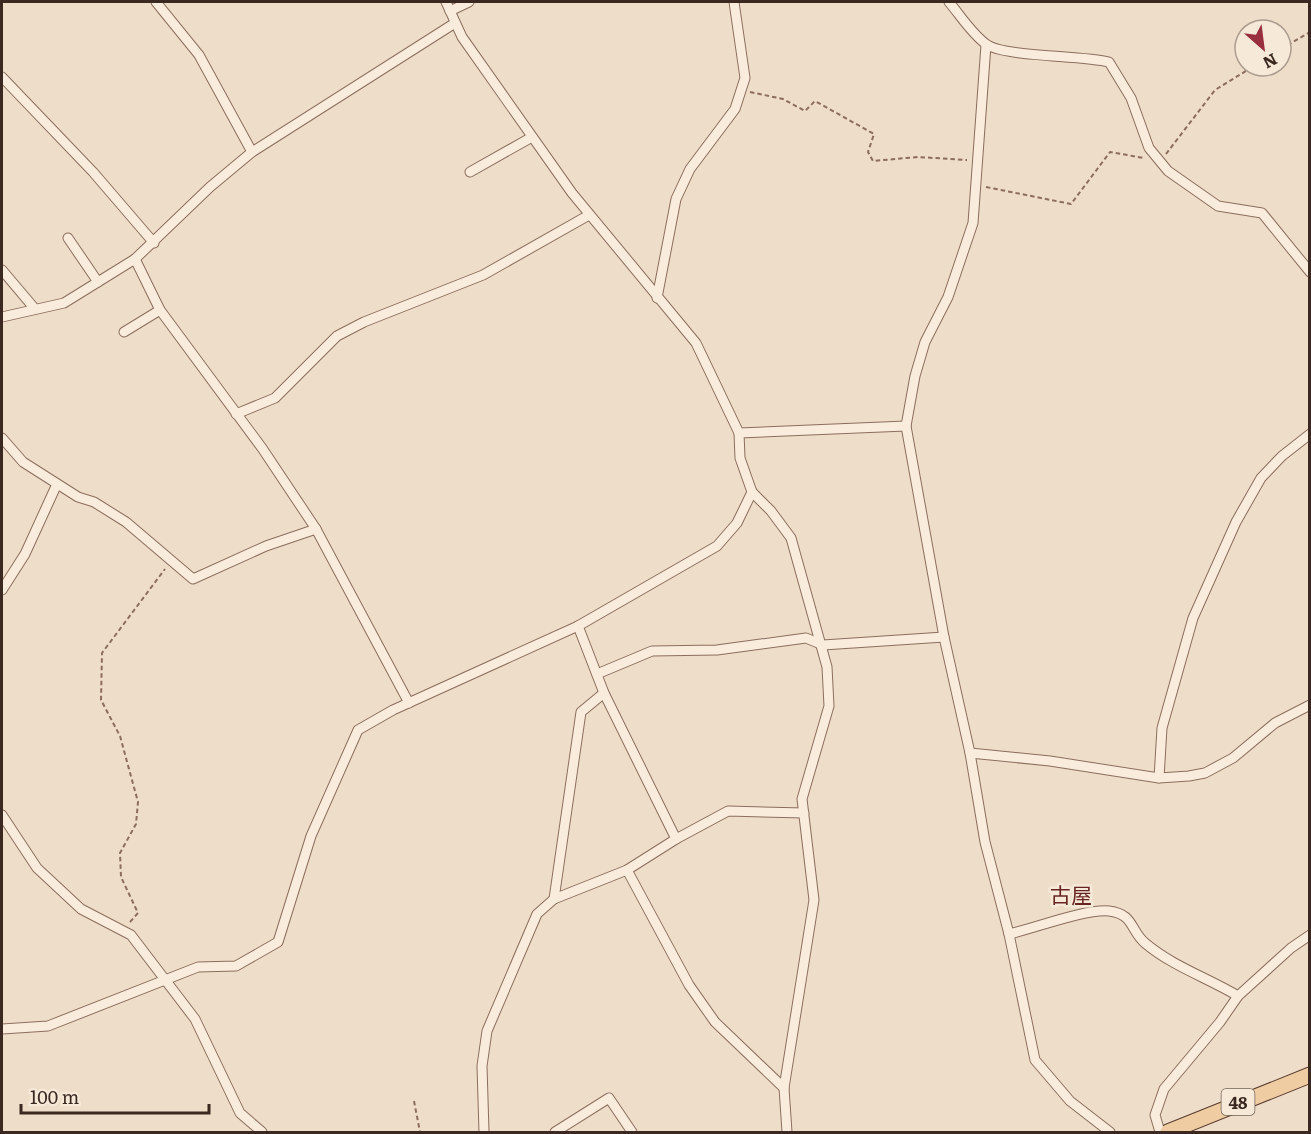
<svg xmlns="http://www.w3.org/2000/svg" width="1311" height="1134" font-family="Literata,'Noto Sans JP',serif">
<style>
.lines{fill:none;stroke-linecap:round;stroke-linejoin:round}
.street-casing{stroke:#8b6e5d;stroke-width:11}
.primary-casing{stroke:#593e31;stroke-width:17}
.path{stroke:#8b6e5d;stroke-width:2;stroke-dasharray:4.5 3;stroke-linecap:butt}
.street{stroke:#f9ecdc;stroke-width:9}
.primary{stroke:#f0cca2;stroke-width:15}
.labels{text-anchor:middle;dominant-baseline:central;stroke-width:5;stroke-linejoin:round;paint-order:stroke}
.shield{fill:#f6e9d8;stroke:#736358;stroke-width:1.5}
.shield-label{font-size:16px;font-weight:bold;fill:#3b2921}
.quarter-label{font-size:21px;fill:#682420;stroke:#f6e9d8}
</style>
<rect width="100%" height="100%" fill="#eeddc9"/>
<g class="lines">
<defs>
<g id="street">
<path d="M156,2L199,55L252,152"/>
<path d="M949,2C960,15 972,34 986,44C1003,57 1081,55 1109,62L1131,98L1149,148L1168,171L1218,206L1262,213L1310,272"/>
<path d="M450,11L469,2"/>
<path d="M986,45L973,223L948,297L925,342L915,376L906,426L944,637L970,753L985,842L1009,934L1035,1060L1070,1101L1110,1132"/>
<path d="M2,77L93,172L154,243"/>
<path d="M470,172L532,137"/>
<path d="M68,238L98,282"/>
<path d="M135,259L160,310L262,448L316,529L409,703"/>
<path d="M2,270L35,309"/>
<path d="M657,298L676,199L690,169L735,109L745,78L734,2"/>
<path d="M2,317L64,303L135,259L210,187L252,152L455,23"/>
<path d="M124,332L160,310"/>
<path d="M236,414L275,398L337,336L364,322L483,275L589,215"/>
<path d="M739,433L906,426"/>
<path d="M2,438L23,462L78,497L94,502L126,522L193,579L266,546L316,529"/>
<path d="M752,492L771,511L791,538L827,667L829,706L802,799L814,900L784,1088L787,1132"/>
<path d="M2,590L25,554L57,484"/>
<path d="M597,674L652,651L717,650L806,638L823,645L944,637"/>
<path d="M970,753L1050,761L1159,778L1189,776L1205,773L1233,758L1275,723L1310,705"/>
<path d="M1159,778L1162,728L1193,618L1236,522L1261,478L1282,456L1310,434"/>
<path d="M2,815L37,868L81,909L131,935L195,1019L240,1113L262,1132"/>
<path d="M676,839L728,811L804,813"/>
<path d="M627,870L689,985L715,1022L784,1088"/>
<path d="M554,899L581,712L604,693"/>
<path d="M1009,934C1036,928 1084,909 1109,911C1134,914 1130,930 1145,943C1172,966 1208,978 1238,996"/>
<path d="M2,1029L48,1026L198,967L236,966L278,942L311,836L358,730L393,710L578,626L717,546L737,523L752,492L740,458L739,433L696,343L572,193L462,37L446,2"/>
<path d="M484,1132L482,1066L487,1031L537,914L554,899L627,870L676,839L604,693L578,626"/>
<path d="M555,1132L609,1098L632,1132"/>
<path d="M1160,1132L1155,1115L1164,1089L1220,1022L1238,996L1291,948L1310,935"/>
</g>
<path id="primary" d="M1168,1132L1310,1075"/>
</defs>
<use href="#street" class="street-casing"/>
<use href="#primary" class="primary-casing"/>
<g class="path">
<path d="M1281,49L1310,32"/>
<path d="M750,92L783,99L805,111L815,101L874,134L868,152L873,161L918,157L967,160"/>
<path d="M1166,154L1215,90L1254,66"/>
<path d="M986,187L1071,204L1110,152L1144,158"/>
<path d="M130,922L138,913L121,877L120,853L136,824L138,802L120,736L101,700L102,653L165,569"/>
<path d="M414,1101L420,1132"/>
</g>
<use href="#street" class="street"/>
<use href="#primary" class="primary"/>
</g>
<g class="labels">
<rect class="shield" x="1221.5" y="1089" width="33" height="26" rx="4.5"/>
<g class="shield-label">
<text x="1238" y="1102">48</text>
</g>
<g class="quarter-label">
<text x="1071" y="893">古屋</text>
</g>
</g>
<rect width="1311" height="1134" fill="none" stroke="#3b2921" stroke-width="6"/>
<g transform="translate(1263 48) rotate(152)"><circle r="28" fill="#f6e9d8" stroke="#ab9c8f" stroke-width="1.5"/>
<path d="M0-4.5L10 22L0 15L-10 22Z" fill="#992e3f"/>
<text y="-9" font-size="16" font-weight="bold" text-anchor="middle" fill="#3b2921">N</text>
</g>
<path d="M21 1104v9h188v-9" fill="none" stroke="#3b2921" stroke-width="3"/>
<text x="30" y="1104" font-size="18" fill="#3b2921" stroke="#f6e9d8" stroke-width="4.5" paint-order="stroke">100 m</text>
</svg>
